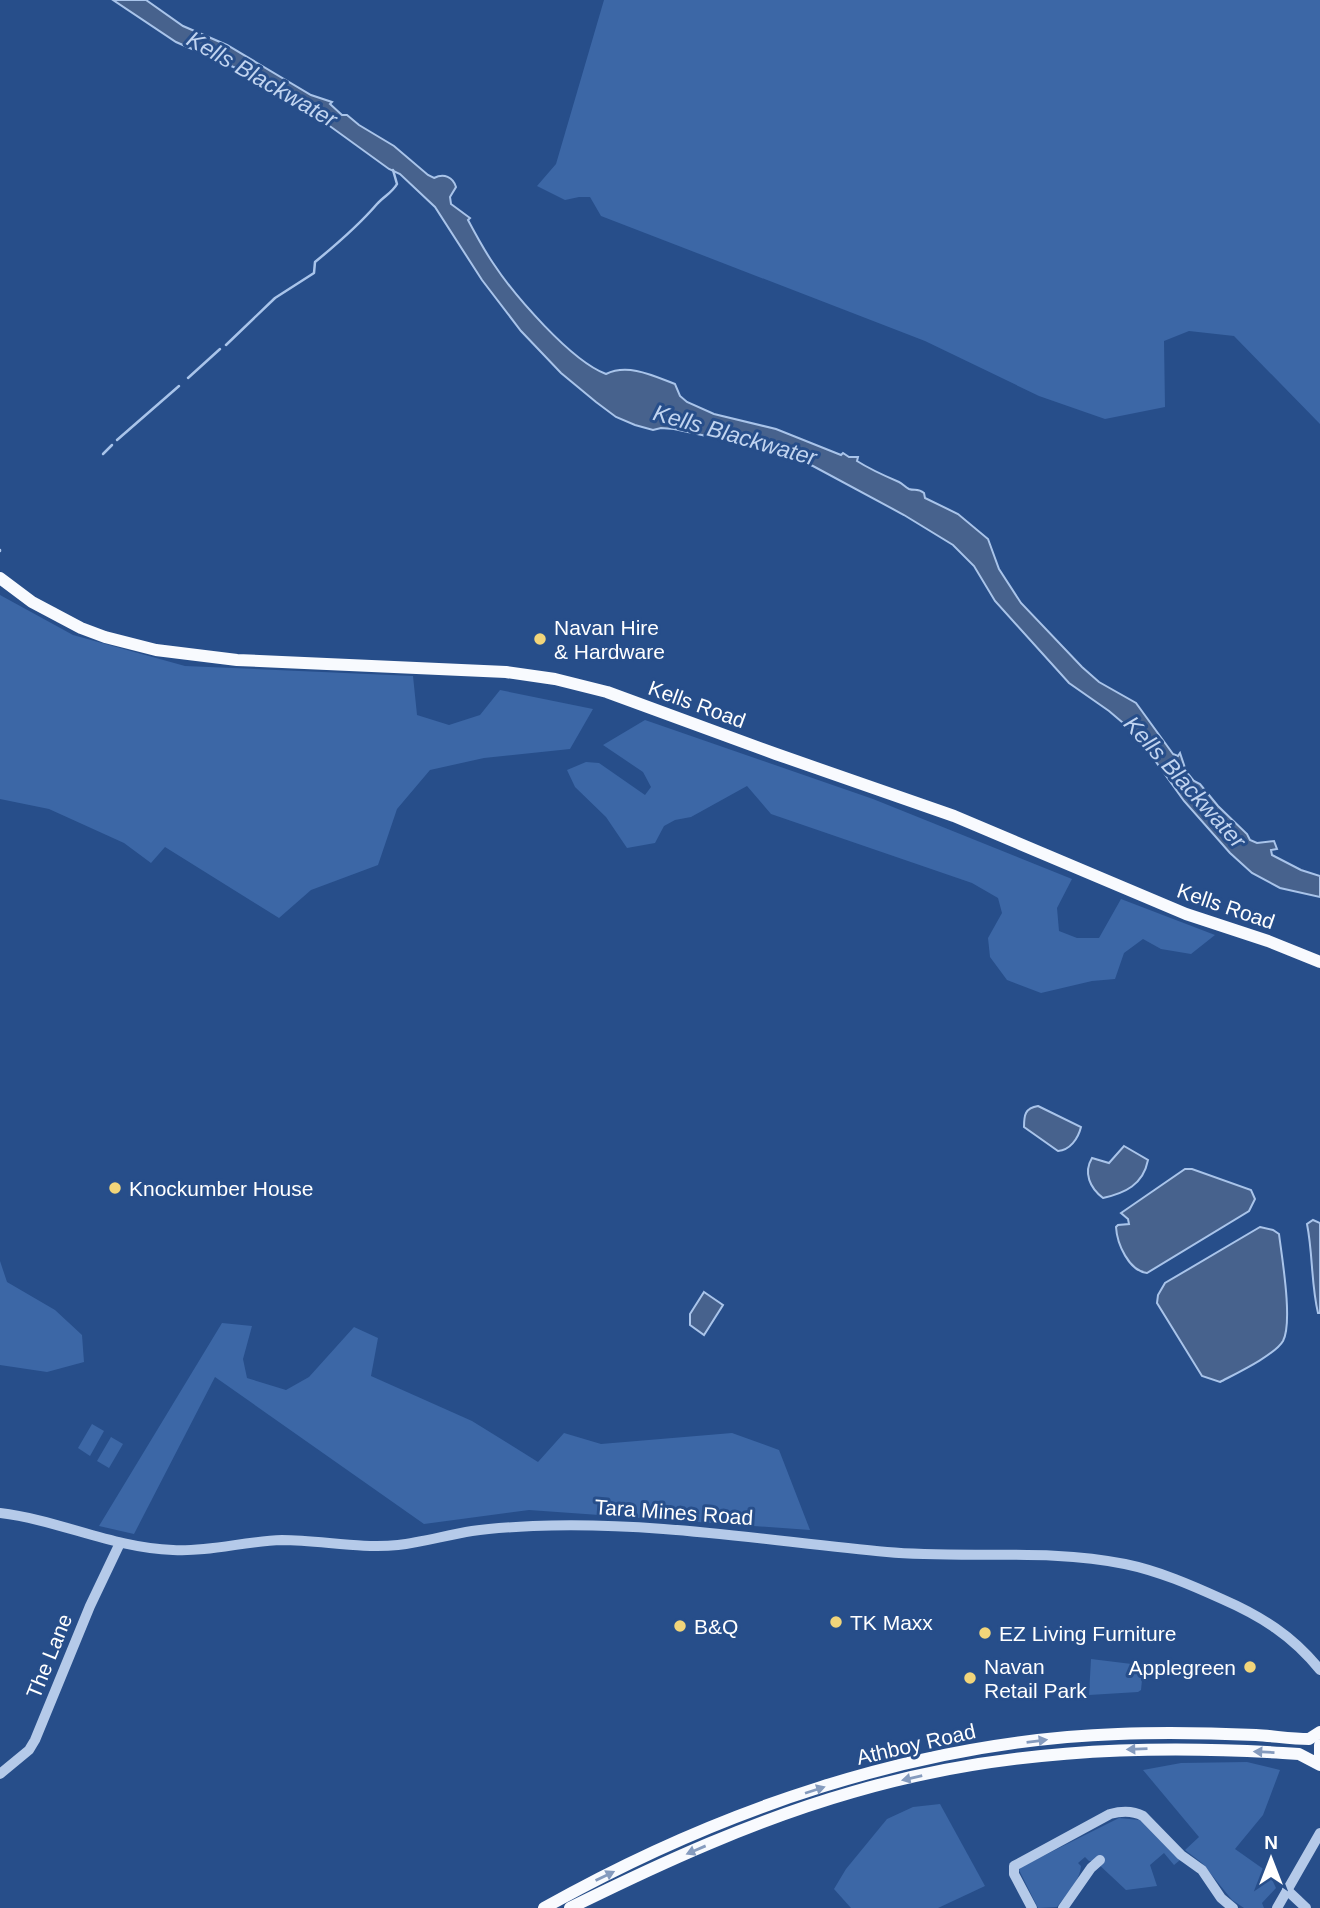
<svg xmlns="http://www.w3.org/2000/svg" width="1320" height="1908" font-family="Helvetica,sans-serif">
<style>
.green{fill:#3c67a6}
.water{fill:#47628d;stroke:#a9c4ea;stroke-width:2}
.lines{fill:none;stroke-linecap:round;stroke-linejoin:round}
.stream{stroke:#a9c4ea;stroke-width:2.5}
.minor{stroke:#b5cae9;stroke-width:10}
.major{stroke:#f8fafe;stroke-width:12}
.oneway{fill:#859bbe}
.poi-dot{fill:#f2d57a;stroke:#274e8a;stroke-width:2.5}
.labels{text-anchor:middle;dominant-baseline:central;stroke-width:6;stroke-linejoin:round;paint-order:stroke}
.poi-label{font-size:21px;fill:#fff;stroke:#274e8a;text-anchor:start}
.street-label{font-size:21px;fill:#fff;stroke:#274e8a}
.water-label{font-size:23px;font-style:italic;fill:#c1d4f0;stroke:#274e8a}
</style>
<rect width="100%" height="100%" fill="#274e8a"/>
<g class="green">
<path d="M604,0H1320V424L1234,336L1189,331L1164,341L1165,407L1105,419L1039,396L925,341L601,216L590,197H579L565,200L537,186L556,164Z"/>
<path d="M0,595L73,635L185,666L413,676L417,715L449,725L480,715L500,690L593,709L570,749L484,758L430,770L397,809L378,865L311,890L279,918L165,847L151,863L124,843L49,809L0,799Z"/>
<path d="M645,720L873,799L1072,879L1057,908L1059,931L1077,938H1099L1121,899L1215,935L1191,954L1161,949L1143,939L1124,953L1115,979L1092,981L1041,993L1007,980L990,957L988,938L1002,913L998,898L972,883L771,814L747,786L691,817L675,820L664,826L655,843L627,848L606,817L575,787L567,770L586,762L599,763L645,795L651,787L643,772L603,745Z"/>
<path d="M0,1261L7,1282L55,1310L82,1335L84,1362L47,1372L0,1365Z"/>
<path d="M222,1323L252,1326L243,1359L247,1378L286,1390L309,1377L354,1327L378,1338L371,1376L472,1421L538,1462L564,1433L601,1444L732,1433L779,1450L810,1530L529,1510L424,1524L215,1377L134,1534L99,1526Z"/>
<path d="M92,1424L104,1431L90,1456L78,1448Z"/>
<path d="M111,1437L123,1444L109,1468L97,1461Z"/>
<path d="M1091,1659L1140,1665L1143,1670L1141,1690L1138,1692L1089,1695Z"/>
<path d="M1247,1762L1280,1770L1263,1815L1235,1849L1269,1873L1276,1888L1262,1903L1264,1908H1244L1232,1900L1202,1863L1185,1850L1199,1837L1143,1770L1181,1763Z"/>
<path d="M940,1804L985,1886L938,1908H851L834,1889L846,1869L887,1819L913,1807Z"/>
<path d="M1119,1818L1140,1820L1180,1860L1174,1865L1164,1853L1150,1865L1157,1886L1126,1890L1095,1861H1089L1085,1857L1078,1863L1081,1866C1080,1881 1066,1895 1057,1907L1038,1908L1019,1870L1021,1867Z"/>
</g>
<g class="water">
<path d="M113,0H146L183,26L227,45L311,95L332,102L330,104L342,115H347L359,125L394,146L428,175L434,178C444,173 453,177 456,187L450,197L451,204L470,218L468,220C476,235 484,250 493,263C514,295 571,361 606,374C628,363 654,376 675,384L680,396L687,402L714,414L776,429L841,455L843,453L849,457H858L857,461C871,470 885,476 899,482C903,484 905,487 909,489C915,491 918,488 924,493L925,498L958,514L988,539L999,569L1021,603L1082,667L1099,682L1136,703L1173,754L1178,756L1180,753L1186,771L1194,781L1200,784L1218,806L1247,834L1250,840L1257,843L1274,841L1277,849L1271,850L1272,855L1301,870L1320,876V897L1280,888L1252,873L1230,853L1184,801L1136,734L1109,711L1069,683L995,601L974,566L953,545L904,515L813,466L748,445L674,429L661,428L653,430L635,425L616,417L596,402L561,373L521,331L482,280L435,207L400,174L389,169L298,103L238,69L176,42Z"/>
<path d="M1038,1106L1081,1127C1078,1139 1070,1150 1058,1151L1024,1127C1024,1115 1025,1108 1038,1106Z"/>
<path d="M1124,1146L1148,1160C1143,1185 1125,1193 1103,1198C1090,1188 1083,1173 1092,1158L1109,1163Z"/>
<path d="M1185,1169H1192L1251,1190L1255,1199L1249,1211L1147,1273C1129,1271 1117,1244 1116,1227L1118,1225L1129,1224L1128,1219L1121,1213Z"/>
<path d="M1313,1220L1320,1223V1313H1318C1311,1284 1313,1254 1307,1224Z"/>
<path d="M1260,1227L1273,1230L1279,1234C1282,1258 1293,1322 1283,1341C1275,1355 1235,1374 1220,1382L1202,1376L1157,1303L1158,1295L1165,1283Z"/>
<path d="M704,1292L723,1305L704,1335L690,1325V1314Z"/>
</g>
<g class="lines">
<g class="stream">
<path d="M226,345L275,298L314,273L315,262C337,244 359,225 377,204C384,196 392,193 397,184L393,170"/>
<path d="M188,378L220,349"/>
<path d="M117,440L179,386"/>
<path d="M103,454L112,445"/>
<path d="M0,551V550"/>
</g>
<g class="minor">
<path d="M0,1513C59,1520 113,1548 173,1550C210,1552 245,1541 282,1540C320,1540 360,1549 398,1545C423,1542 447,1535 472,1531C492,1528 512,1527 533,1526C652,1521 769,1541 887,1552C966,1559 1047,1548 1125,1564C1159,1571 1191,1585 1222,1599C1261,1616 1293,1636 1320,1670"/>
<path d="M0,1774L29,1750L35,1740L90,1606L120,1543"/>
<path d="M1287,1890L1306,1908"/>
<path d="M1032,1908L1014,1874V1866L1110,1814C1121,1811 1132,1810 1143,1816L1181,1855L1202,1870L1221,1898L1233,1908"/>
<path d="M1063,1908L1091,1868L1100,1860"/>
<path d="M1277,1908L1320,1833"/>
</g>
<g class="major">
<path d="M0,578L32,602L81,628L105,637L156,650L237,660L506,672L555,679L607,692L776,754L954,816L1186,914L1268,941L1320,962"/>
<path d="M1320,1745V1761"/>
<path d="M544,1908C718,1810 918,1741 1118,1734C1164,1732 1210,1733 1256,1735C1274,1736 1291,1739 1309,1739L1320,1732"/>
<path d="M570,1908C661,1863 755,1820 853,1792C993,1751 1138,1744 1283,1753L1299,1754L1320,1765"/>
</g>
</g>
<defs><path id="oneway-solid" d="M-6-.8H1V-3.2L6.5 0L1 3.2V.8H-6Z" transform="scale(1.75)"/></defs>
<g class="oneway">
<use href="#oneway-solid" transform="translate(1037 1741) rotate(-7)"/>
<use href="#oneway-solid" transform="translate(1137 1749) rotate(178)"/>
<use href="#oneway-solid" transform="translate(1264 1752) rotate(-177)"/>
<use href="#oneway-solid" transform="translate(912 1778) rotate(167)"/>
<use href="#oneway-solid" transform="translate(815 1790) rotate(-18)"/>
<use href="#oneway-solid" transform="translate(696 1850) rotate(157)"/>
<use href="#oneway-solid" transform="translate(605 1876) rotate(-26)"/>
</g>
<g class="poi-dot">
<circle cx="540" cy="639" r="7"/>
<circle cx="115" cy="1188" r="7"/>
<circle cx="836" cy="1622" r="7"/>
<circle cx="680" cy="1626" r="7"/>
<circle cx="985" cy="1633" r="7"/>
<circle cx="1250" cy="1667" r="7"/>
<circle cx="970" cy="1678" r="7"/>
</g>
<g class="labels">
<g class="poi-label">
<text x="554" y="627">Navan Hire<tspan x="554" dy="24">&amp; Hardware</tspan></text>
<text x="129" y="1188">Knockumber House</text>
<text x="850" y="1622">TK Maxx</text>
<text x="694" y="1626">B&amp;Q</text>
<text x="999" y="1633">EZ Living Furniture</text>
<text x="984" y="1666">Navan<tspan x="984" dy="24">Retail Park</tspan></text>
<text x="1236" y="1667" text-anchor="end">Applegreen</text>
</g>
<g class="street-label">
<text transform="translate(697 704) rotate(20)">Kells Road</text>
<text transform="translate(1226 906) rotate(19)">Kells Road</text>
<text transform="translate(674 1512) rotate(4)">Tara Mines Road</text>
<text transform="translate(49 1656) rotate(-68)">The Lane</text>
<text transform="translate(916 1744) rotate(-13)">Athboy Road</text>
</g>
<g class="water-label">
<text transform="translate(262 79) rotate(30)">Kells Blackwater</text>
<text transform="translate(735 435) rotate(16)">Kells Blackwater</text>
<text transform="translate(1185 782) rotate(48)">Kells Blackwater</text>
</g>
</g>
<g transform="translate(1271 1859)" stroke="#274e8a" stroke-width="5" paint-order="stroke">
<path d="M0-5L12 26L0 18L-12 26Z" fill="#ffffff"/>
<text y="-10" font-size="19" font-weight="bold" text-anchor="middle" fill="#ffffff">N</text>
</g>
</svg>
